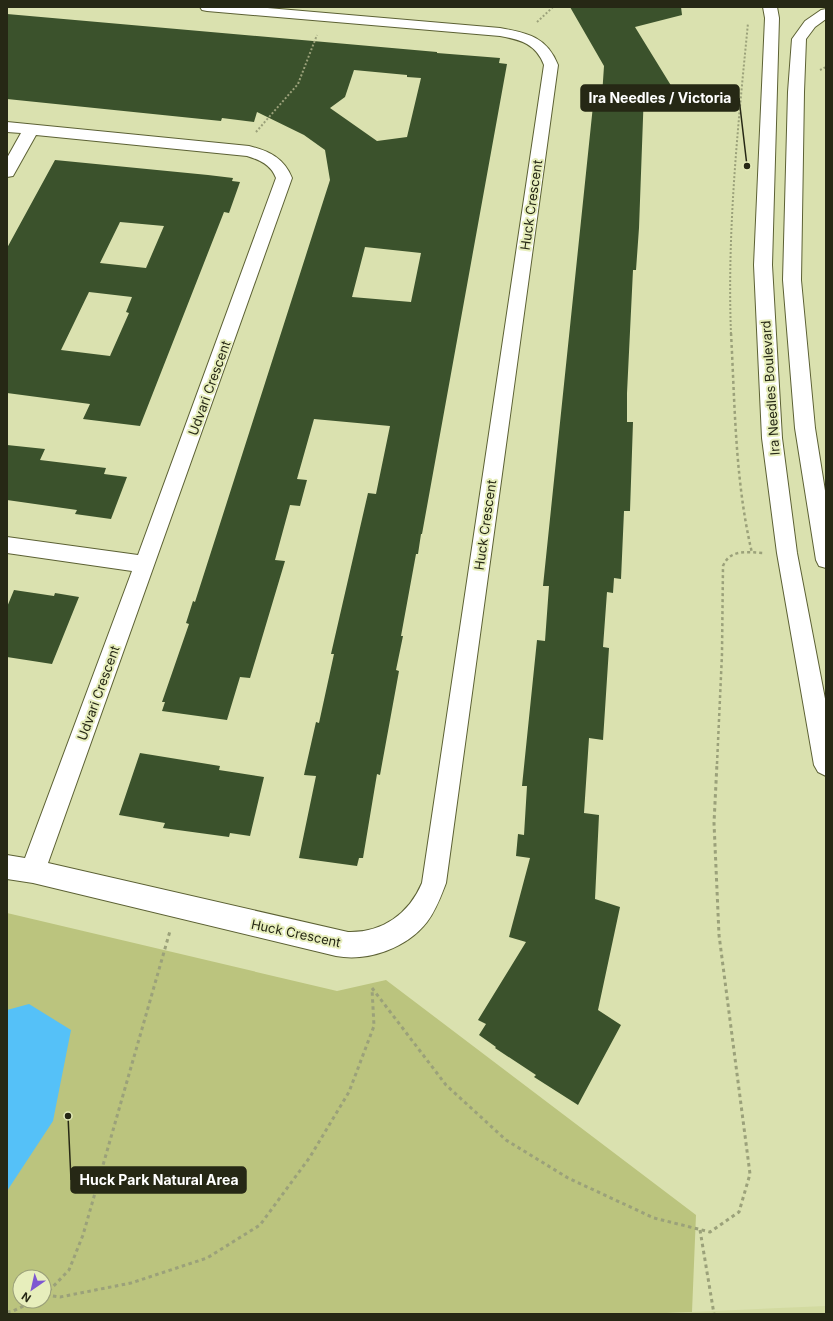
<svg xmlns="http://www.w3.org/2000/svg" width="833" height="1321" font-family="Inter,sans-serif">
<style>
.built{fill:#d2daa0}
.green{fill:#bbc47e;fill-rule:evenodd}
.water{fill:#55c1f8}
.building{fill:#3b522c;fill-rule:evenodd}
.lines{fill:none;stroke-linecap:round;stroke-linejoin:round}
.minor-casing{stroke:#5c6134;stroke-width:2}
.secondary-casing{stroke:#5c6134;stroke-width:2}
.path-far2{stroke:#9ba17a;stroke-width:2;stroke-dasharray:2 2;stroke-linecap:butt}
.path-far1{stroke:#9ba17a;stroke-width:2.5;stroke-dasharray:3 3;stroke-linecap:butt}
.path{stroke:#9ba17a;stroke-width:3;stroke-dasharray:3.5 3.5;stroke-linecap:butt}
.minor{fill:#fff;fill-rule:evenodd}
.secondary{fill:#fff;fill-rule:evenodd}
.labels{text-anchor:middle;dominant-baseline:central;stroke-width:4;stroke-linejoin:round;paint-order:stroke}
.street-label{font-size:13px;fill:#262815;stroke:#e7eebc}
.leader{fill:none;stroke:#262815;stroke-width:1.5}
.callout-dot{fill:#262815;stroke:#e7eebc;stroke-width:1.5}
.callout{fill:#262815;stroke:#262815;stroke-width:1.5}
.callout-label{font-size:14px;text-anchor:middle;font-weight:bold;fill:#fff}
</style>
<rect width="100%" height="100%" fill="#dae1af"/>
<path class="built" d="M826,1306V1314H641L692,1312Z"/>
<path class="green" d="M7,913L337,991L386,980L696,1215L692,1312L641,1314H7ZM20,1277H44V1301H20Z"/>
<path class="water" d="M29,1004L71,1030L53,1121L7,1191V1010Z"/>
<g class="building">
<path d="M570,7H681L682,15L635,27L675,92L644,91L639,228L636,270H633L627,393V422H633L630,511H624L621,579L614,578L613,593L607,592L603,647L609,648L603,740L589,738L584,813L599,815L595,899L620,907L598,1010L621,1025L578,1105L534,1077L536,1075L495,1048L496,1047L479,1035L486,1024L478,1020L526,942L509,937L530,858L516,856L518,834L524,835L527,786H522L537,640L545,641L549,586H543L594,96H602L604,66Z"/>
<path d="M7,14L437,52V53L500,58L499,63L507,64L422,534H421L418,554H416L401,636H403L396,670L399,671L380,775L377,774L363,858H359L357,866L299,858L316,776L304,775L316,722L319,723L334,654H331L368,493L376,494L390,426L314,419L297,479L307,480L300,506L290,505L275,560L285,561L250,678L240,677L227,720L162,711L165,702H162L189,624L186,623L193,601L195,602L330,180L325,150L304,135L257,112L254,122L222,118L221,121L7,99ZM354,70L407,75V77L421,78L407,137L377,141L330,108L345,97ZM365,247L421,253L411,302L352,297Z"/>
<path d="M55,160L208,175L233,178L232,181L240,182L229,213L224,212L140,426L83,419L90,404L7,393V248ZM120,222L164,226L146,268L100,263ZM89,292L132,297L126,312L129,313L110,356L61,350Z"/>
<path d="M7,445L45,449L40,460L106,468L104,474L127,477L111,519L75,514L77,510L7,500Z"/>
<path d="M14,590L54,596L55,593L79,597L52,664L7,657V607Z"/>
<path d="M140,753L220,766L219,770L264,777L250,836L230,833L229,837L163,828L165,823L119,815Z"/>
</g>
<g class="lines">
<defs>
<path id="minor" d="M200,7H256L500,28C528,33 547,37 558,65L446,883C441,896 436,910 427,922C407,948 368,962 336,956L33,883L7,879V855L25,858L132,571L7,553V537L138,555L276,178C271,165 260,160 247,156L36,135L13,176L7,177V158L21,133L7,132V122L249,146C269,151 284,158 292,178L48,863L348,932C382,933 409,914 422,883L544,65C536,44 521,40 500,36L207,11L202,10Z"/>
<g id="secondary">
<path d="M763,7H777L779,18L772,265L782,438L797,553L826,704V776L818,772L814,765L777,553L762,438L754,265L765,18Z"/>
<path d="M826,9V19L815,27L806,39L804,92L801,280L815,428L826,497V568L819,566L816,560L795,428L783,280L788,92L792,39L805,21L821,10Z"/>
</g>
</defs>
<use href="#minor" class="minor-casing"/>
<use href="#secondary" class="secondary-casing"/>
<g class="path-far2">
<path d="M537,22L553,7"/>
<path d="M820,70L826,67"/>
<path d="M256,132L298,84L317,35"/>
<path d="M731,334C727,230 738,126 748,23"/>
</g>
<g class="path-far1">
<path d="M731,333C735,406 735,481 752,553"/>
<path d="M717,764L722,654L723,566C730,549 747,552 763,553"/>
</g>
<g class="path">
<path d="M372,988L446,1085L506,1140L568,1178L654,1218L710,1232L739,1212L750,1174L719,935L714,823L717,763"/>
<path d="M700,1230L714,1314"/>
<path d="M46,1295L60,1297L131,1283L207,1258L260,1225L310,1157L349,1092L374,1026L372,989"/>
<path d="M44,1296L69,1270L83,1235L170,931"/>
<path d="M7,1312L13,1311L34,1301"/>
</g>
<use href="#minor" class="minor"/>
<use href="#secondary" class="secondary"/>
</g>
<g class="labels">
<g class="street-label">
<text transform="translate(531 205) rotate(-82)">Huck Crescent</text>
<text transform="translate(209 388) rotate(-70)">Udvari Crescent</text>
<text transform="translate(770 388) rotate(-94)">Ira Needles Boulevard</text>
<text transform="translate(485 525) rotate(-82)">Huck Crescent</text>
<text transform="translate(98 693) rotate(-70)">Udvari Crescent</text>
<text transform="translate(296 933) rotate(12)">Huck Crescent</text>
</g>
</g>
<path class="leader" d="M747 166L739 98M68 1116L71 1180"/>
<g class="callout-dot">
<circle cx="747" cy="166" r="4"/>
<circle cx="68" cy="1116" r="4"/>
</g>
<g class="callout">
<rect x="581" y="85" width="158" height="26" rx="4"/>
<rect x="71" y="1167" width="175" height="26" rx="4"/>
</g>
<g class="callout-label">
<text x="660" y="103">Ira Needles / Victoria</text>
<text x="159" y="1185">Huck Park Natural Area</text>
</g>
<rect width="833" height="1321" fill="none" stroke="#262815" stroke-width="16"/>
<g transform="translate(32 1289) rotate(214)"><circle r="19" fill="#e7eebc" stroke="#9a9f79"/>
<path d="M0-3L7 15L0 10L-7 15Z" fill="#7d57d1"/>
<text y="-6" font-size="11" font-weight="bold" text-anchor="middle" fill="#262815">N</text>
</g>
</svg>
